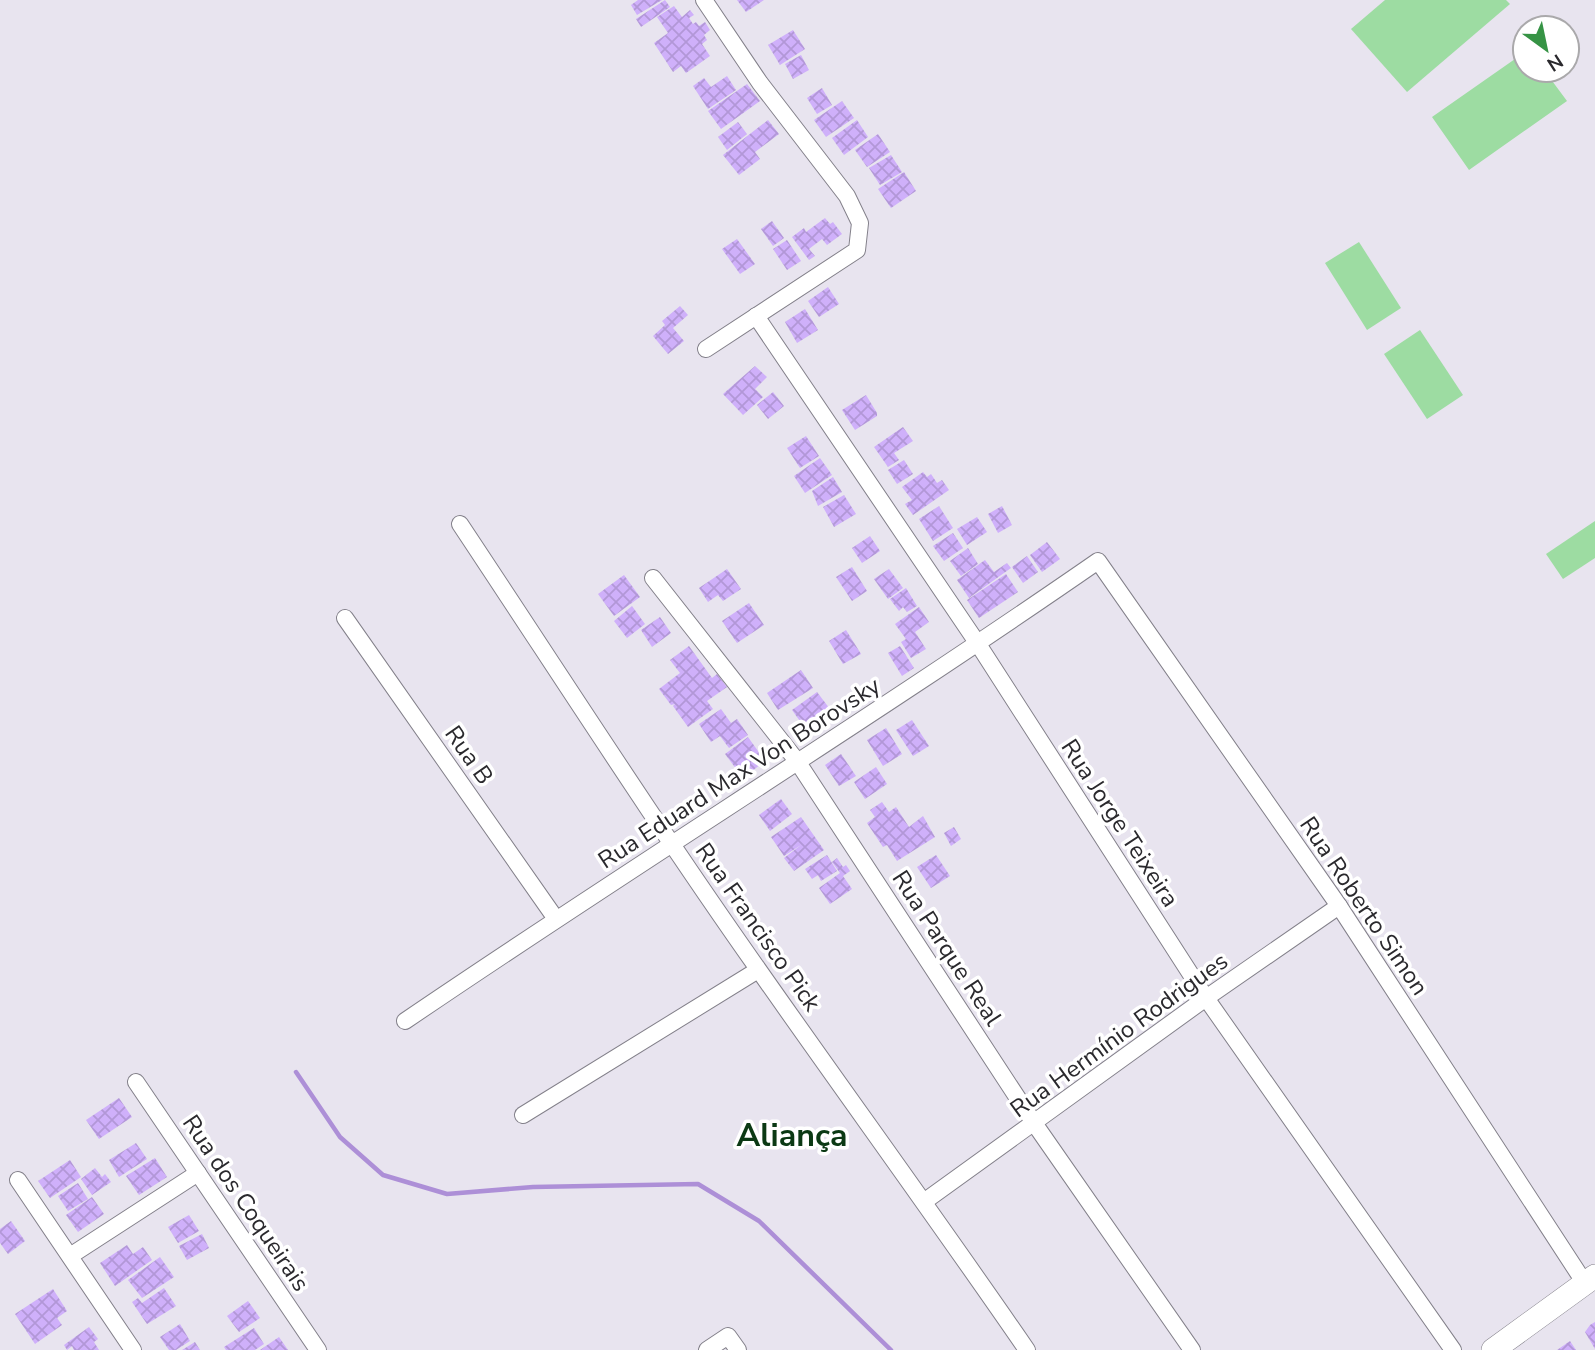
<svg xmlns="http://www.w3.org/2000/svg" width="1595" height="1350" font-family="'Nunito Sans',sans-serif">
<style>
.pitch{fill:#9ddca2}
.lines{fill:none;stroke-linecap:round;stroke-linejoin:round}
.stream{stroke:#ad8fd7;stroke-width:4.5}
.building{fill:url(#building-cross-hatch)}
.street-casing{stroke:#83808a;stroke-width:18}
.secondary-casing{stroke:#83808a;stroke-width:24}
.street{stroke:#fff;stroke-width:16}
.secondary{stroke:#fff;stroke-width:23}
.labels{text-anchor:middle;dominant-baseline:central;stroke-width:7;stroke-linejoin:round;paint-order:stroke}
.street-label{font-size:24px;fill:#2a292d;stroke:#fff}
.district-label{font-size:32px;font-weight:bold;fill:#0b3914;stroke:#fff}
</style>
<defs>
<pattern id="building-cross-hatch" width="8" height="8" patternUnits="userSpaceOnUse" patternTransform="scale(1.75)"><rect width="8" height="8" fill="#cfb0fa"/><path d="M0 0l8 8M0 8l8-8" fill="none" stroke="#b297d7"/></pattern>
</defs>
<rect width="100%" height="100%" fill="#e8e4ef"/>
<g class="pitch">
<path d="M1385,0H1506L1510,4L1407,92L1351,29Z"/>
<path d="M1525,52V70H1544L1567,101L1469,170L1432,117Z"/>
<path d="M1359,242L1401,308L1367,330L1325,263Z"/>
<path d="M1420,330L1463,395L1427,419L1384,354Z"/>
<path d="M1595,521V558L1563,579L1546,554Z"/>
</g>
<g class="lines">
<path class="stream" d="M296,1072L340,1137L383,1175L447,1194L533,1187L698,1184L759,1221L891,1350"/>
</g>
<g class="building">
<path d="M638,0H662L637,15L631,5Z"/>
<path d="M665,0L670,7L641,27L636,19Z"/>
<path d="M737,0H764L746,12Z"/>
<path d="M674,6L682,17L690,10L694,15L689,18L693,24L696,22L699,26L705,22L710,30L704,35L707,40L702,44L710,56L686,73L681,66L673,72L654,43L668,33L657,17Z"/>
<path d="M793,30L805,49L780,65L768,45Z"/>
<path d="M801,55L809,70L793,79L785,64Z"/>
<path d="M727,76L736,90L708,109L693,86L704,78L711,87Z"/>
<path d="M747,84L760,101L721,129L708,111Z"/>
<path d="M822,88L832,105L817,114L807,98Z"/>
<path d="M842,101L854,118L826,137L814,120Z"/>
<path d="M768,120L779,134L755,152L760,159L739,175L723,155Z"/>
<path d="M857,120L868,137L844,155L832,138Z"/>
<path d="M738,122L747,134L727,150L718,137Z"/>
<path d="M878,134L890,152L867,167L855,150Z"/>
<path d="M891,155L902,172L880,185L869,168Z"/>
<path d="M904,172L916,191L891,208L878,189Z"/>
<path d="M825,218L830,224L833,222L842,234L827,245L822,239L809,249L815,256L809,260L792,237L804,228L806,232Z"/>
<path d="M772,221L784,238L773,246L761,229Z"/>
<path d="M737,239L755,264L740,274L722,249Z"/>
<path d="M787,240L801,261L787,270L773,249Z"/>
<path d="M828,287L839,304L819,317L808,301Z"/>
<path d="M680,306L688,315L673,328L684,341L668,354L653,336L665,325L662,321Z"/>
<path d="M805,309L818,330L797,343L785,322Z"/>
<path d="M755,366L767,377L755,389L763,397L743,415L723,394Z"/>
<path d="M773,392L784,406L768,419L757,405Z"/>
<path d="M866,395L877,413V416L855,430L842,410Z"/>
<path d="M903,427L913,441L894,453L899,460L888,467L874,447Z"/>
<path d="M806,436L819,456L800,468L787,448Z"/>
<path d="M820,458L832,475L805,493L794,476Z"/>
<path d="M904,460L913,474L897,484L888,470Z"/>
<path d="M923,472L927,477L931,474L937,483L942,480L949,490L913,515L905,504L912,500L902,487Z"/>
<path d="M833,477L842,492L818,506L812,491Z"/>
<path d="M844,495L856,514L834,527L823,507Z"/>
<path d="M939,506L953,528L933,541L919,519Z"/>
<path d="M1002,506L1012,525L998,533L988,514Z"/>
<path d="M977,517L987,532L967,545L957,529Z"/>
<path d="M953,533L963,548L944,561L933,546Z"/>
<path d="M870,536L880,551L862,563L852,548Z"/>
<path d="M1047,542L1060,559L1042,572L1030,555Z"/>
<path d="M968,548L978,564L961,576L950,561Z"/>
<path d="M1027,556L1038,572L1023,583L1012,567Z"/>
<path d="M985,560L994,572L1007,563L1011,568L969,598L957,580Z"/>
<path d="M852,567L867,591L852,601L836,577Z"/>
<path d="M727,569L741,589L723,601L718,595L708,602L699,588Z"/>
<path d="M889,569L903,588L888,599L874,579Z"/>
<path d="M1006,574L1018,592L979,618L967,600Z"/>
<path d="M624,575L640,597L614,616L598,594Z"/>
<path d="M906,588L917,606L907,612L903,607L899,611L890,599Z"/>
<path d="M749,603L764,625L737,643L722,621Z"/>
<path d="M632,606L645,624L627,638L614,621Z"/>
<path d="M919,607L929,622L915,632L926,649L911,658L901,642L906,639L895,624Z"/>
<path d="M660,617L671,633L652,647L641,630Z"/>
<path d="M846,630L861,654L843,664L829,641Z"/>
<path d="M689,646L712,678L717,674L727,687L707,701L713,709L688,727L673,706L675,704L671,705L659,689L680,673L670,660Z"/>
<path d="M900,646L914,668L902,676L888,653Z"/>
<path d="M801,670L813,688L778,710L767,693Z"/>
<path d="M817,692L833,713L807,731L792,710Z"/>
<path d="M721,709L731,723L737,719L748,735L729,748L720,736L711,742L699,724Z"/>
<path d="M912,720L929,746L913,756L896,730Z"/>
<path d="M886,728L902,754L883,766L867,740Z"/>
<path d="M748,737L765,761L743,778L725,754Z"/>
<path d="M841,754L856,776L839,786L825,765Z"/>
<path d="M876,767L887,784L865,799L854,782Z"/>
<path d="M781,799L792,814L770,831L759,815Z"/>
<path d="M882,802L889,812L896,807L909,827L923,816L935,837L897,861L887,845L883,847L867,823L875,817L870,810Z"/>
<path d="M801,817L824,850L794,871L784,858L801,845L784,856L771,837Z"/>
<path d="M954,827L961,839L951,846L944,833Z"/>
<path d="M827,855L837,871L821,881L818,875L812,879L805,869Z"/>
<path d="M936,855L950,876L931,888L917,867Z"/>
<path d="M837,858L843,867L846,865L850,871L843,876L852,889L830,904L819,888L840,873L832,862Z"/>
<path d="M119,1098L132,1117L99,1139L86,1120Z"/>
<path d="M136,1143L147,1159L119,1177L109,1160Z"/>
<path d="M155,1158L167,1177L139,1195L126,1176Z"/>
<path d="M70,1160L81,1177L50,1198L38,1181Z"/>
<path d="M95,1168L102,1177L105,1174L111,1182L92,1195L81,1179Z"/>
<path d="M78,1183L88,1199L68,1211L58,1196Z"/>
<path d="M92,1197L104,1214L78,1232L66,1215Z"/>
<path d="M189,1215L199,1231L178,1243L168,1227Z"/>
<path d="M11,1221L25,1241L8,1254L0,1243V1229Z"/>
<path d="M202,1234L209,1248L187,1260L179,1246Z"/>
<path d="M127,1245L133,1254L143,1247L152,1260L115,1286L100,1263Z"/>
<path d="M160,1257L174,1277L142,1298L128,1280Z"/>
<path d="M164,1288L176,1306L147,1324L132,1302L138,1298L142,1303Z"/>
<path d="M53,1289L67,1311L57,1318L62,1325L35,1344L15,1314Z"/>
<path d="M248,1301L260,1318L239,1332L227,1316Z"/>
<path d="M1595,1322V1349L1585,1332L1590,1325Z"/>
<path d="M180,1324L190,1341L176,1350H169L160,1337Z"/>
<path d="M89,1327L98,1339L94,1342L99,1350H74L72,1346L67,1350L64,1345Z"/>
<path d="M254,1328L264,1344L255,1350H226L224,1347Z"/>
<path d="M279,1337L288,1350H260Z"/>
<path d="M1570,1341L1576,1350H1557Z"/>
<path d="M195,1342L200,1350H182Z"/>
</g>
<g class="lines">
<defs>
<g id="street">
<path d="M704,0L760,83L847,196L860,223L857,250L706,349"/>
<path d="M756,316L978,644L1206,998L1453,1350"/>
<path d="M460,524C559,673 655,823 758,969C847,1096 939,1222 1027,1350"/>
<path d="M653,578L797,761L1034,1123L1192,1350"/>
<path d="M345,618L556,919"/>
<path d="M405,1021C634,865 870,719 1098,561L1339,906L1584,1282"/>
<path d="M136,1082L318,1350"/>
<path d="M523,1115L758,970"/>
<path d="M18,1180L133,1350"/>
<path d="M925,1201L1206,998L1339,906"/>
<path d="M70,1256L198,1173"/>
<path d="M707,1350L728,1336L738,1350"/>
</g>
<path id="secondary" d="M1493,1350L1595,1276"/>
</defs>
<use href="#street" class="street-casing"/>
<use href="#secondary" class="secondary-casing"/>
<use href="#street" class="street"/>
<use href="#secondary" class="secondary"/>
</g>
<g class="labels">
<g class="street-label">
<text transform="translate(469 755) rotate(55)">Rua B</text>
<text transform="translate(739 773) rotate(-33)">Rua Eduard Max Von Borovsky</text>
<text transform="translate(1120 823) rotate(57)">Rua Jorge Teixeira</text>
<text transform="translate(1364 906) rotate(56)">Rua Roberto Simon</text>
<text transform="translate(758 927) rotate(55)">Rua Francisco Pick</text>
<text transform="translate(947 948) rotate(57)">Rua Parque Real</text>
<text transform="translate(1119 1035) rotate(-36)">Rua Hermínio Rodrigues</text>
<text transform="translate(246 1203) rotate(56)">Rua dos Coqueirais</text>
</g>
<g class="district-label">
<text x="792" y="1135">Aliança</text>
</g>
</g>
<g transform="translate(1546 49) rotate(147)"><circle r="33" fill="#ffffff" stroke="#aaa9ab" stroke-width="2"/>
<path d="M0-5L12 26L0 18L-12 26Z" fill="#369345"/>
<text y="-10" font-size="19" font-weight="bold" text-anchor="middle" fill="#2a292d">N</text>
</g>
</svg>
